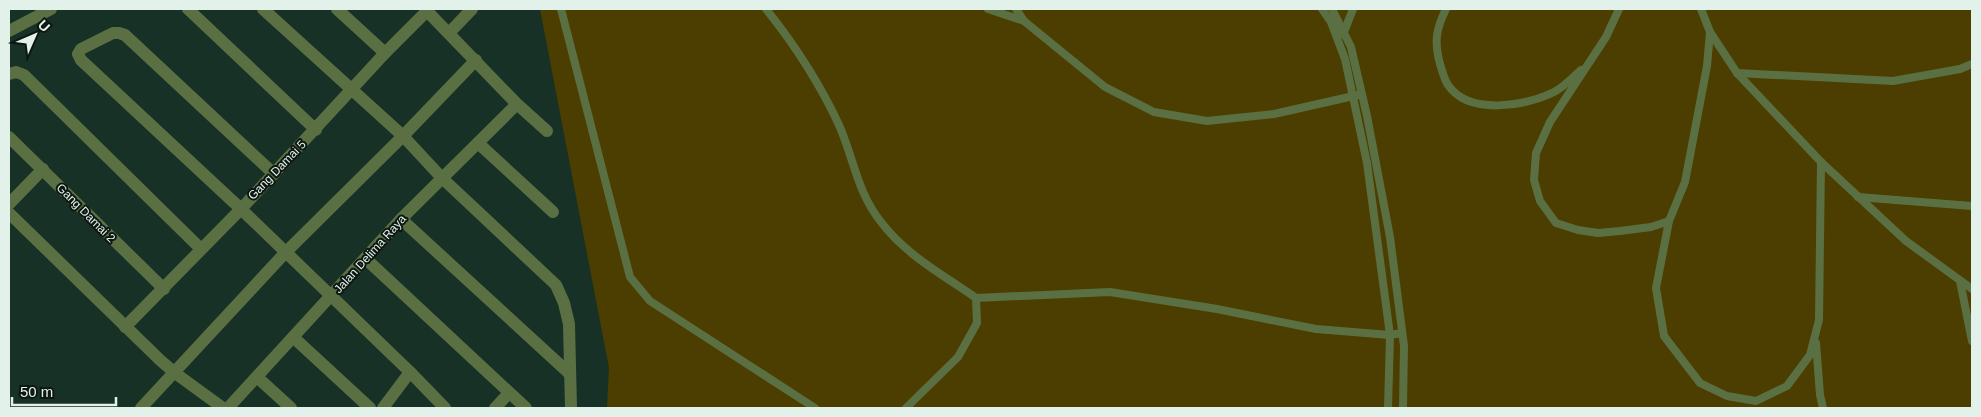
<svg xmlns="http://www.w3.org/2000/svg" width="1981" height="417" font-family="Helvetica,sans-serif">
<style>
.green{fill:#4b3e00}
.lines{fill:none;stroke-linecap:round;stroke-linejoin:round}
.lane{stroke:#5a7043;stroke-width:8}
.street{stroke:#5a7043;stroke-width:12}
.labels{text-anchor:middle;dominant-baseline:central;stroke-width:4;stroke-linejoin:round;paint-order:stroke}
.street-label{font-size:12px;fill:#e2f1e9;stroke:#0c1712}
</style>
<rect width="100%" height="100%" fill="#183126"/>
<path class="green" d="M540,9H1972V408H607L609,368Z"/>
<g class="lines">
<g class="lane">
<path d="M561,9L630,277L650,301L815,408"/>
<path d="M766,9C794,44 820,84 839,125C854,159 857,192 881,222C907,256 942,274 976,298L977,323L958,357L906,408"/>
<path d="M988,9L1024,21"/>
<path d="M1016,9L1024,21L1105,87L1154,112L1207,121L1274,114L1358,95"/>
<path d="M1322,9L1331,22L1345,59L1367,163L1390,335L1388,408"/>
<path d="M1332,9L1351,47L1367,116L1390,237L1404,346L1403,408"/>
<path d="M1446,9C1436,29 1434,42 1440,64C1442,70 1444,79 1448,85C1469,116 1526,106 1554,92C1564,87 1573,77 1581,70"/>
<path d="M1619,9L1606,37L1550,122L1536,153L1534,180L1540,201L1556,223L1578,230L1598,233L1620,231L1651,227L1669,221"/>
<path d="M1701,9L1710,32L1737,73L1821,162L1906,241L1972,289"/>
<path d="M1710,32L1707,66L1685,182L1669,221L1656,288L1664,336L1700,383L1727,396L1756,401L1787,386L1810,355L1819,320L1821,162"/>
<path d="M1342,34L1344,32L1353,9"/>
<path d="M1737,73L1893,81L1960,69L1972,64"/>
<path d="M1858,197L1972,206"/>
<path d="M1960,281L1972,341"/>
<path d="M976,298L1110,292L1217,309L1316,329L1390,335L1402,333"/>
<path d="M1816,343L1820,395L1823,408"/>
</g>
<g class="street">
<path d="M188,9L316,130"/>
<path d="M263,9L403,136L442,178L556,285L564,303L569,324L571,408"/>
<path d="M337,9L385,53"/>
<path d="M425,9L517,104L547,131"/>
<path d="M9,31L51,9"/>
<path d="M449,33L472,9"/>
<path d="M9,74L16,72L24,75L201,249"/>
<path d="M9,137L164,289"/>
<path d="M478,143L553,212"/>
<path d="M274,174L125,35L119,33H113L81,49L78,54L81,60L241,209L410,372L445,408"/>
<path d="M9,204L43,169"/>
<path d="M9,213L160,360L175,373L223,408"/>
<path d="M401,219L570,374"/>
<path d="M366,259L526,408"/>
<path d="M125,327L241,209L385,53L427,11"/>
<path d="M293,337L370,408"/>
<path d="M257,377L291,408"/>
<path d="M141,408L285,253L403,136L476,60"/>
<path d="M228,408L401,219L517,104"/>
<path d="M383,408L410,372"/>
<path d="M495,408L509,393"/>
</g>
</g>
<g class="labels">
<g class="street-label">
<text transform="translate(277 170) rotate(-46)">Gang Damai 5</text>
<text transform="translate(86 213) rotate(45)">Gang Damai 2</text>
<text transform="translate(370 254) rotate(-48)">Jalan Delima Raya</text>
</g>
</g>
<rect width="1981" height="417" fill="none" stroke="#e2f1e9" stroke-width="20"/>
<g transform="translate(35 35) rotate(45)" stroke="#0c1712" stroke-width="4" paint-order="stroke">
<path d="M0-4L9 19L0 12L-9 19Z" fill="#e2f1e9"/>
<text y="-8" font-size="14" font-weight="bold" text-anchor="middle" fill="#e2f1e9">U</text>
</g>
<path d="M12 397v8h104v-8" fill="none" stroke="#e2f1e9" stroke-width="2.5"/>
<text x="20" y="397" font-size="15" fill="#e2f1e9" stroke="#0c1712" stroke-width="4" paint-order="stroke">50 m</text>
</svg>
